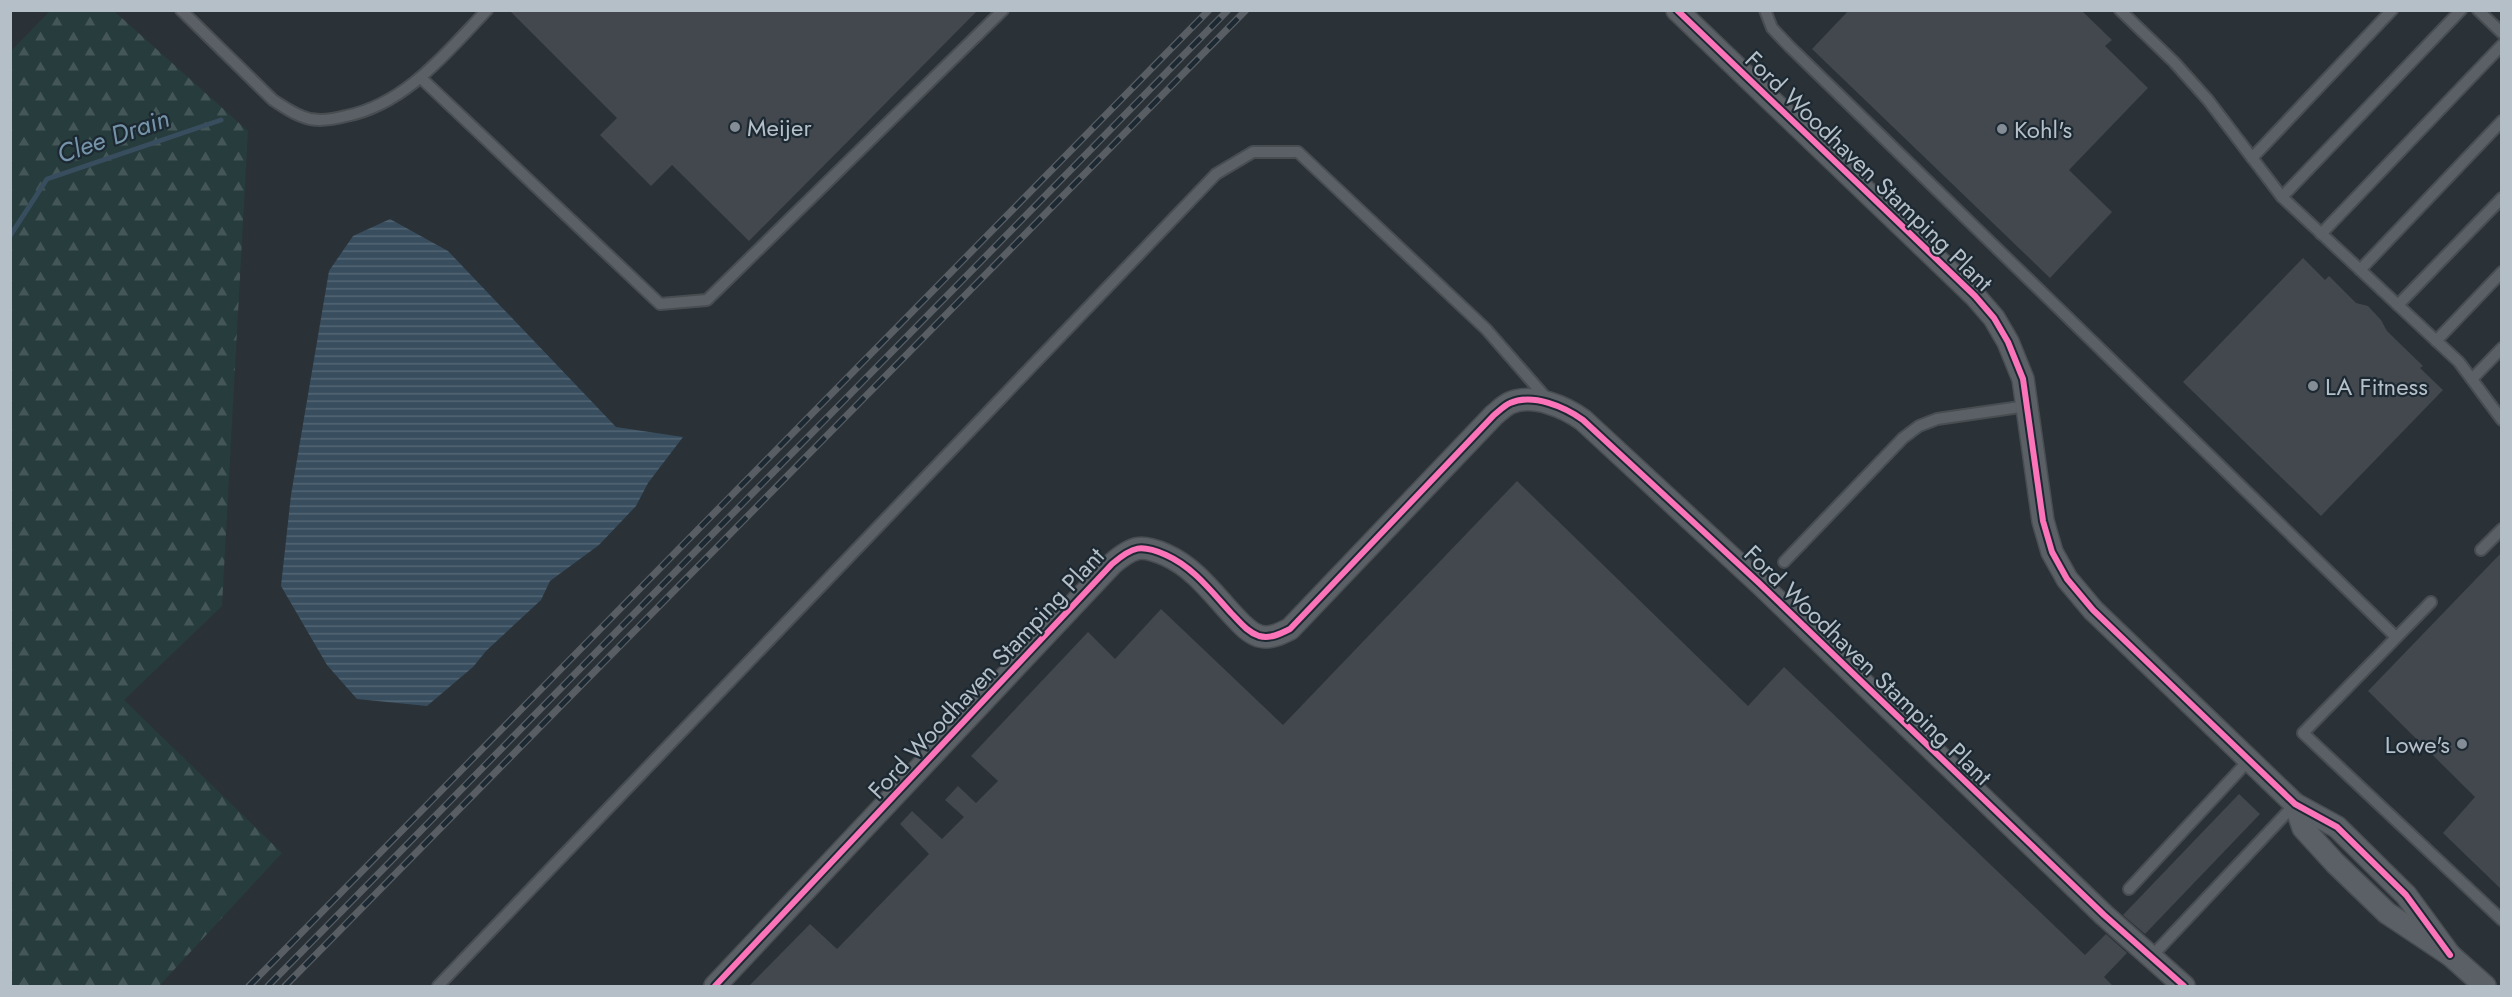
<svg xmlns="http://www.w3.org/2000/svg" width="2512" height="997" font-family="Jost,sans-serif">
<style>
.forest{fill:url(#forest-firs)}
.water{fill:url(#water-rules)}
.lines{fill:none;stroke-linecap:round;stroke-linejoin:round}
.stream{stroke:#384e5f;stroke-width:5}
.building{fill:#42484d}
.service-casing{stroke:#484d52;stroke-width:14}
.minor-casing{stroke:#484d52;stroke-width:24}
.service{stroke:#5a6065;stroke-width:10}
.minor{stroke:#5a6065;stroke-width:21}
.rail-casing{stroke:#585e63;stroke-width:7}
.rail{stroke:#1d2932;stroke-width:4.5;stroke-dasharray:14;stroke-linecap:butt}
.cycleway-casing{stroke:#1d2932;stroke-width:10}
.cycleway{stroke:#fb73b8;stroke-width:6}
.poi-dot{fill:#848d95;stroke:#1d2932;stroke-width:2}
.labels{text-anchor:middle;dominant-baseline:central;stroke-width:4.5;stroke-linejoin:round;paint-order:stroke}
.poi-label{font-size:24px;fill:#b4bfc8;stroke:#1d2932;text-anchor:start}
.street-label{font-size:24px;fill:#b4bfc8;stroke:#1d2932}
.water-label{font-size:26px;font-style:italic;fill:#7594aa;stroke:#1d2932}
</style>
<defs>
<pattern id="forest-firs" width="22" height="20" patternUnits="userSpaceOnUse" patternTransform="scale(1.5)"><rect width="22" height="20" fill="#273c3c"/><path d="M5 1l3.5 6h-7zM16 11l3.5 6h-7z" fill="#445657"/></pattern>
<pattern id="water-rules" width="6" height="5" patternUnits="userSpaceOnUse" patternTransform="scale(1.5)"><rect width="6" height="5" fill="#384e5f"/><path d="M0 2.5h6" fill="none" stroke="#526674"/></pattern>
</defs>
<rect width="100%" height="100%" fill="#2a3137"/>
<path class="forest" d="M50,11H114L248,131L222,606L124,700L282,853L159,986H11L10,52Z"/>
<path class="water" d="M390,219L448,251L616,427L683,437L648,483L636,506L599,545L550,581L541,600L486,651L473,667L427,706L357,699L327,665L281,586L291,495L329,271L353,236Z"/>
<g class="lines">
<path class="stream" d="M10,236L47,179L221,120"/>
</g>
<g class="building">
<path d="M509,10H978L749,241L672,165L651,186L600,135L617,118Z"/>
<path d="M1849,10H2081L2112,40L2105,46L2148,88L2069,170L2112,212L2050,278L1812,49Z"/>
<path d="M2303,258L2325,280L2329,276L2356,303L2368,306L2381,320L2387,331L2423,366L2420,368L2443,390L2321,516L2183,382Z"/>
<path d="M1517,481L1748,706L1784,667L2085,955L2106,934L2127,953L2104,977L2114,987H748L810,924L837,949L929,854L900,824L912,811L942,839L964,817L945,800L958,786L976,803L998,781L971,756L1088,632L1115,659L1161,609L1283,725Z"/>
<path d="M2502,552V890L2443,833L2475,797L2368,691Z"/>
<path d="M2239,794L2260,814L2145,934L2123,915Z"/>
</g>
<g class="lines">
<defs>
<g id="service">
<path d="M181,10L273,100C284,107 296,116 310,119C321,121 335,119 346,116C406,104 447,52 487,10"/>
<path d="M1765,10L1772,28L1789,46L2396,637"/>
<path d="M2120,10L2174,62L2208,100L2282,197L2459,362L2502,420"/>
<path d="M2478,10L2502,33"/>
<path d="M421,78L660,304L707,300L1003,10"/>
<path d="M2252,158L2392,10"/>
<path d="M2282,197L2461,10"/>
<path d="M2321,234L2502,45"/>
<path d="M2360,270L2502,121"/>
<path d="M2398,305L2502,198"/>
<path d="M2436,341L2502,272"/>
<path d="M2472,379L2502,348"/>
<path d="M2481,550L2502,529"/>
<path d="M1784,562L1903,438L1919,426L1937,419L2027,406"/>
<path d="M2431,602L2303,733L2502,920"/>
<path d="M2129,889L2249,760"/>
<path d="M2151,957L2295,804"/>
<path d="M438,986L1216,174L1253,152H1298L1486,329L1548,400"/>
</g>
<g id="minor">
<path d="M1677,10L1975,296L1994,318L2008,342L2023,379L2043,521L2052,552L2067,579L2093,610L2295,804L2337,827L2406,895L2450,955"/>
<path d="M2295,804L2303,828L2335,863L2387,913L2450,955L2485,986"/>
<path d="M715,986L1112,564C1133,546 1141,544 1166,555C1193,567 1211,591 1231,613C1239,621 1247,632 1259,636C1270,639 1280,634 1290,629L1494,415C1499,411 1505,405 1510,403C1533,393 1565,407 1583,420L1759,583L2104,915L2184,986"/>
</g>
</defs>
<use href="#service" class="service-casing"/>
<use href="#minor" class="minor-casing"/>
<use href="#service" class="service"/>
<use href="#minor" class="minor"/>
<defs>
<g id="rail">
<path d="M249,986L1209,10"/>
<path d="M268,986L1228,10"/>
<path d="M285,986L1246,10"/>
</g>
</defs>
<use href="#rail" class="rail-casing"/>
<use href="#rail" class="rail"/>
<defs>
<g id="cycleway">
<path d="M1677,10L1975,296L1994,318L2008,342L2023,379L2043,521L2052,552L2067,579L2093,610L2295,804L2337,827L2406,895L2450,955"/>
<path d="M715,986L1112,564C1133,546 1141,544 1166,555C1193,567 1211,591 1231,613C1239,621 1247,632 1259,636C1270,639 1280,634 1290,629L1494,415C1499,411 1505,405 1510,403C1533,393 1565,407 1583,420L1759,583L2104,915L2184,986"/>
</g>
</defs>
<use href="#cycleway" class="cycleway-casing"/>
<use href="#cycleway" class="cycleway"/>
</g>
<g class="poi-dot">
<circle cx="735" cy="127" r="6"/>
<circle cx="2002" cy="129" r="6"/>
<circle cx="2313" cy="386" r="6"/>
<circle cx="2462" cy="744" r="6"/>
</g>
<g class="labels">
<g class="poi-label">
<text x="747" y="127">Meijer</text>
<text x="2014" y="129">Kohl's</text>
<text x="2325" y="386">LA Fitness</text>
<text x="2450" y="744" text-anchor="end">Lowe's</text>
</g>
<g class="street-label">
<text transform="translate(1869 171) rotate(44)">Ford Woodhaven Stamping Plant</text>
<text transform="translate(1868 665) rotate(44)">Ford Woodhaven Stamping Plant</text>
<text transform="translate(986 673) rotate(-47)">Ford Woodhaven Stamping Plant</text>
</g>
<g class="water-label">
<text transform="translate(113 136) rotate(-19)">Clee Drain</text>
</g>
</g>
<rect width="2512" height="997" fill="none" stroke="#b4bfc8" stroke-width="24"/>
</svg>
